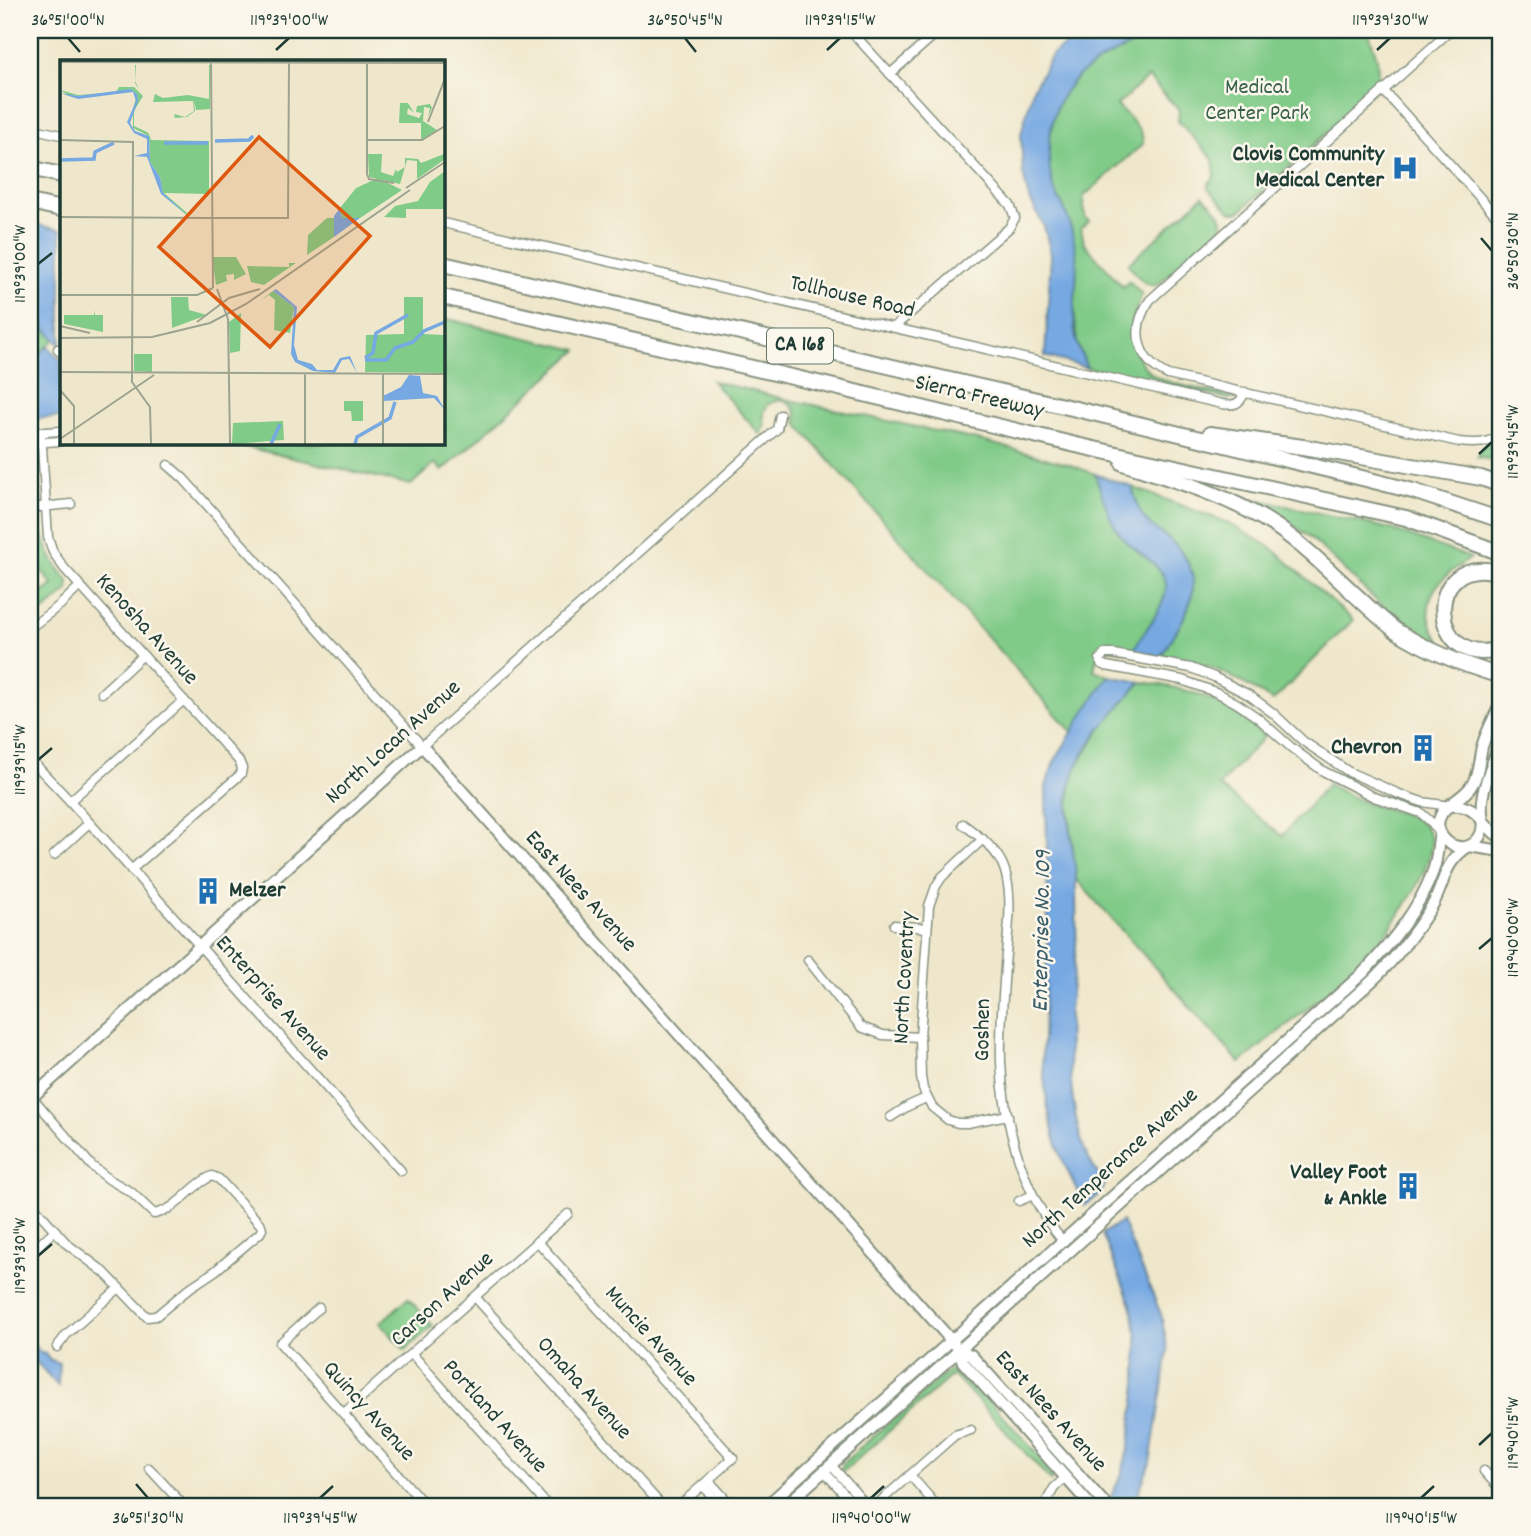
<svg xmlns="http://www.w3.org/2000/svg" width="1531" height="1536" font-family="Dekko,sans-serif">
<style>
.green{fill:#80cb88;stroke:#50845e;stroke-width:2}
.water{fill:#76a8e2;stroke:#4a728b;stroke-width:2}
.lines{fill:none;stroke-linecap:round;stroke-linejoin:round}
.street-casing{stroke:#879280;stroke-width:11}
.secondary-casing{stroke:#879280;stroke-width:14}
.highway-casing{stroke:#879280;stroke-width:18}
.street{stroke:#fff;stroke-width:8}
.secondary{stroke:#fff;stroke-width:10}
.highway{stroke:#fff;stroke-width:14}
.ticks{fill:none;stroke:#1f3d34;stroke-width:2.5}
.labels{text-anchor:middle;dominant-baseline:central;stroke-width:5;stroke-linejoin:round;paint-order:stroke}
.shield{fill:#fbf7ec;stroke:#61756b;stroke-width:2}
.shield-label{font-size:21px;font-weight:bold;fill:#1f3d34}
.park-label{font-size:23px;fill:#376049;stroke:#fbf7ec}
.poi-label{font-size:23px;font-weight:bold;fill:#1f3d34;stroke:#fbf7ec;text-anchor:end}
.street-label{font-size:23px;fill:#1f3d34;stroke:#fbf7ec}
.water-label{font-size:24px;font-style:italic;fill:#395d68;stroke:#fbf7ec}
.inset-river{fill:none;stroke:#76a8e2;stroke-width:3.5}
.inset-road{fill:none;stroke:#9ca38f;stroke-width:2}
.view{fill:#de580e;fill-opacity:0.15;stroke:#de580e;stroke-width:3.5}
.inset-edge{fill:none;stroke:#1f3d34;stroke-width:3.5}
.neatline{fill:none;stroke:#1f3d34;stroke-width:2.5}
.ticks-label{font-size:18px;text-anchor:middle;fill:#1f3d34}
</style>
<rect width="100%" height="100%" fill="#fbf7ec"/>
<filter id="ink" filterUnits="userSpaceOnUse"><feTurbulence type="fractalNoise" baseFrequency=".0143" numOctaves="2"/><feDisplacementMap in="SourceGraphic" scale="14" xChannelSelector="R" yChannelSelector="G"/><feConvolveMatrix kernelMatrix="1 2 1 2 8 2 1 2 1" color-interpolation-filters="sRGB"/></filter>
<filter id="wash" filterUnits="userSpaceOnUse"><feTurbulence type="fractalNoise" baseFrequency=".00686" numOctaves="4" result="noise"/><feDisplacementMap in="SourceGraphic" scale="28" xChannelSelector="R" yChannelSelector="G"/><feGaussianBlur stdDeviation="1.57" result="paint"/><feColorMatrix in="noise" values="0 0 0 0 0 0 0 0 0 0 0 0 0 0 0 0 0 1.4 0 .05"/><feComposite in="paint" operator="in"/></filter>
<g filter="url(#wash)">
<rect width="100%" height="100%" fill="#efe7cb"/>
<g class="green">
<path d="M1160,30H1368L1377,58L1379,86L1239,212H1232L1229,210L1208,188V185L1215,175L1213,159L1178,121L1179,110L1148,77L1117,105C1126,116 1145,129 1143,144L1083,197L1085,217L1089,221L1081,228L1084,243L1123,287L1129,281L1142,294C1138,307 1132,317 1131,331C1131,346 1139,364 1152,374C1167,385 1215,392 1235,397L1229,399L1087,368L1077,342L1066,212L1054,189L1049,171V144L1054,115L1062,94L1076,77L1097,61L1144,40Z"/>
<path d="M1203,196C1211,205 1227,215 1221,229L1157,285C1144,288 1136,273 1128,264Z"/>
<path d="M30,311L55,339L30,363Z"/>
<path d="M443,318L578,350L442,471L435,463L411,485L228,443H443Z"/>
<path d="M712,381L785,399L982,441L1071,465L1095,474C1103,496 1110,524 1127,542C1140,555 1169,568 1166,590C1162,614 1142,631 1133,652L1099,647L1094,670L1109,676L1072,732L796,423C797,416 797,411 792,406C784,397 767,399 764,413C762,422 769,425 760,434Z"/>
<path d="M1501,441V462L1477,457L1482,448Z"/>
<path d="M1132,487L1228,523L1272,548L1353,620L1273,701C1233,676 1208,661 1161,656C1185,617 1214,580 1171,541C1165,535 1157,531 1150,525C1139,515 1136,501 1132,487Z"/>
<path d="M1256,499L1391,529L1471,558C1445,574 1418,594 1433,629C1436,635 1441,641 1445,647L1413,630L1383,607L1311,538Z"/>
<path d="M36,515L40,518C44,547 51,560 69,582L68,590L54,603L30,622V602L53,585C30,559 30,551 30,517Z"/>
<path d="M1141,682C1194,688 1225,702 1265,736L1219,786L1282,836L1328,784C1340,791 1353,797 1366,803C1383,809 1413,813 1425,827C1429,832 1432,840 1431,846C1429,876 1385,939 1363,960C1325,997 1281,1029 1240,1063L1076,879L1069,808L1071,783L1078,764L1105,723Z"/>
<path d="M408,1298L433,1326L405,1350L380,1323Z"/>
<path d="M955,1367L962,1370L1051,1470L1054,1474L1051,1481L957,1378L951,1376L842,1473L841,1469L843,1463L949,1370Z"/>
</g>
<g class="water">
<path d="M1091,30H1160C1112,59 1062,64 1051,129C1048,146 1048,164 1052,182C1054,192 1061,201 1065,211C1070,222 1073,235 1075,247C1081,278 1069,313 1077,343C1079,351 1084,360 1087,368C1073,363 1059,361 1045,356L1051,254L1044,226L1028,196L1023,173L1021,134L1033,89L1052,55L1068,43Z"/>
<path d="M30,223L61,230V346L30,311Z"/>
<path d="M48,346L61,361V417L30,419V363Z"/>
<path d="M1095,474L1132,487C1136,501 1139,515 1150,525C1157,531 1165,535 1171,541C1214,580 1185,617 1161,656L1133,652C1142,631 1162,614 1166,590C1169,568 1140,555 1127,542C1109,525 1103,496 1095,474Z"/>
<path d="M1109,676L1141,682C1117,709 1080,747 1071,782C1063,815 1076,850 1076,883C1076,904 1077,926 1076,947C1075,968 1071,989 1069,1010C1067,1048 1071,1113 1084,1148C1089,1161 1097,1173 1105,1184C1099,1195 1095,1200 1084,1205L1062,1159L1054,1136L1047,1104L1042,1059L1048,926L1046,786L1054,762L1085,711Z"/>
<path d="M1122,1221L1161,1314L1168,1351L1150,1463L1133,1506H1115L1109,1500L1121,1476L1129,1446L1137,1383V1336L1131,1304L1102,1234Z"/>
<path d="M30,1341L42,1354L44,1353L49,1359L59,1363L58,1386L30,1355Z"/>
</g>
</g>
<g filter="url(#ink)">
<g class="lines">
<defs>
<g id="street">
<path d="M850,30L1010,205L1015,218L1009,228L894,327"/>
<path d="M1451,30L1150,300C1130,328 1136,360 1168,375L1459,442C1475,444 1488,444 1501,435"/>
<path d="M890,74L940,30"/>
<path d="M1383,90L1501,221"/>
<path d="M30,128L61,135"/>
<path d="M443,223L1222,404C1235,406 1240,404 1245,392"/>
<path d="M58,349L61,353"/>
<path d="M41,432L48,537L53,552L64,568L239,761L242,768L241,774L131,870"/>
<path d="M30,433L61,431"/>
<path d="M30,443L61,441"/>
<path d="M168,465L183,478L422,746L777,429L780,415"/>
<path d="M30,508L71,504"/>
<path d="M30,628L60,605L80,586"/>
<path d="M102,693L143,655"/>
<path d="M30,759L70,801L401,1171"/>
<path d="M70,801L184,700"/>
<path d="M963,824C980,837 998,849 1005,871C1014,901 1007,936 1005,966C1003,998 1000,1030 1001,1062C1003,1121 1024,1197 1063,1241"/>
<path d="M1439,832L1431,822L1421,813L1374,797L1323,771L1293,749L1258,718L1238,704L1218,693L1182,680L1106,666L1101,664L1100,659L1104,654H1113L1191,668L1214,677L1249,695L1273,713L1303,741L1349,772L1399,794L1422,802L1450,806"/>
<path d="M983,839L942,877L936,886L929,906L920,1037L921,1077L923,1089L932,1107L948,1120L958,1123H967L1008,1115"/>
<path d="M54,855L89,823"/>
<path d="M894,925L927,928"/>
<path d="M808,960L861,1027L883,1035L920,1037"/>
<path d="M891,1117L908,1106L926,1098"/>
<path d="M1019,1201L1033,1195"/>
<path d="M30,1202L67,1244L104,1272L147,1317L156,1316L191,1287L215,1271L260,1233L262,1229L261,1225L219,1179L212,1176C190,1185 180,1209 154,1214L131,1192L110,1180L92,1166L32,1097"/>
<path d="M537,1241L733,1458L679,1506"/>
<path d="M30,1253L55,1230"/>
<path d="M476,1298L662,1506"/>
<path d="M319,1308L280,1343L426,1506"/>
<path d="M57,1347L67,1334L119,1288"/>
<path d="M412,1354L548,1506"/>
<path d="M344,1413L568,1214"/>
<path d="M831,1465L867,1506"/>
<path d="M149,1468L184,1506"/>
<path d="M824,1471L855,1506"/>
<path d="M1484,1471L1501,1490"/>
<path d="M910,1475L937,1506"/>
<path d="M709,1481L732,1506"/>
<path d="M703,1486L721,1506"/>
<path d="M875,1506L955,1435L971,1430"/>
<path d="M1044,1506L1054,1488L1066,1477"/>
</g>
<g id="secondary">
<path d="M1501,702C1495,717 1486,732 1482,747C1479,759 1479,772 1473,783C1466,798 1445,803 1440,817C1431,837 1459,857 1475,842C1488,831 1480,815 1482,801C1484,781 1494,760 1501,740"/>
<path d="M1450,806C1478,803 1481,825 1501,838"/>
<path d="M30,1099L422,746L943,1331L959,1350L963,1362L1091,1506"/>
<path d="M959,1350L971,1355L1107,1506"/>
<path d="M766,1506L1363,973C1391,943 1419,910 1433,871C1438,858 1437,846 1440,834"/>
<path d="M785,1506L1373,980C1396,958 1415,933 1432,906C1446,882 1442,863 1469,846L1501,851"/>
</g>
<g id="highway">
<path d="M30,168L61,175"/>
<path d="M30,202L61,209"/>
<path d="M443,264L1072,408L1366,479L1413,491L1501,520"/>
<path d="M443,297L818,383L1076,445L1406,518L1501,553"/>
<path d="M1210,434L1310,448L1481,478L1501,485"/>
<path d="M1123,463C1176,480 1230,496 1277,527C1319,556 1355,598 1395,630C1428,651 1463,665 1501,676"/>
<path d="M1501,573C1419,549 1429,675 1501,648"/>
</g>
</defs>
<use href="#street" class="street-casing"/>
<use href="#secondary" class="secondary-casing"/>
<use href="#highway" class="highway-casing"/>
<use href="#street" class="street"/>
<use href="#secondary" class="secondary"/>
<use href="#highway" class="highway"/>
</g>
</g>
<path class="ticks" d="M68,38L80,52M685,38L696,52M276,50L289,38M827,50L840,38M1377,50L1390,38M1481,238L1492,251M38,264L52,253M1479,454L1492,442M38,760L52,748M1479,949L1492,938M38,1256L52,1244M1479,1445L1492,1433M136,1484L148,1498M320,1498L333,1486M871,1498L884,1486M1421,1498L1434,1486"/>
<defs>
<symbol id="hospital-bare" viewBox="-9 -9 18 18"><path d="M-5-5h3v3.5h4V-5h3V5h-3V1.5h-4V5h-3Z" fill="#1f6fb2" stroke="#fbf7ec" stroke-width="2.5" paint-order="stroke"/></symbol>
<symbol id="building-bare" viewBox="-9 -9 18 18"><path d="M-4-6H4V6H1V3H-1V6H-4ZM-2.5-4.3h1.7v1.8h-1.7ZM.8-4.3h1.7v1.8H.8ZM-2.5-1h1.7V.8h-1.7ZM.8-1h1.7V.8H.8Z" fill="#1f6fb2" stroke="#fbf7ec" stroke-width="2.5" paint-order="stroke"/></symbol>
</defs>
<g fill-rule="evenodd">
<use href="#hospital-bare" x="1386" y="149" width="38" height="38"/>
<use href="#building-bare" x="1404" y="729" width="38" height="38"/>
<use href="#building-bare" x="189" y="872" width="38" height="38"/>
<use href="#building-bare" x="1389" y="1167" width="38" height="38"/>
</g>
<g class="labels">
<rect class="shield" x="767" y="328.5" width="66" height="35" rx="5"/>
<g class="shield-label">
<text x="800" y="346">CA 168</text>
</g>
<g class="park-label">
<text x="1257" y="88">Medical<tspan x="1257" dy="26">Center Park</tspan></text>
</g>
<g class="poi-label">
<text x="1384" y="155">Clovis Community<tspan x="1384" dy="26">Medical Center</tspan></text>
<text x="1402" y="748">Chevron</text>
<text x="229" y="891" text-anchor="start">Melzer</text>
<text x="1387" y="1173">Valley Foot<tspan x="1387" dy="26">&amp; Ankle</tspan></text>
</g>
<g class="street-label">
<text transform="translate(852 298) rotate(13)">Tollhouse Road</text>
<text transform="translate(979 398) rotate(13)">Sierra Freeway</text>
<text transform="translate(146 630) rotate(48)">Kenosha Avenue</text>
<text transform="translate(394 743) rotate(-42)">North Locan Avenue</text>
<text transform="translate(580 892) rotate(48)">East Nees Avenue</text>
<text transform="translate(906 978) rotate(-87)">North Coventry</text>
<text transform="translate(272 999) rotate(48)">Enterprise Avenue</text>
<text transform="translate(984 1030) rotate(-89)">Goshen</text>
<text transform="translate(1111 1169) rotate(-42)">North Temperance Avenue</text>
<text transform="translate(443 1300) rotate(-42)">Carson Avenue</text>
<text transform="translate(650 1337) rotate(48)">Muncie Avenue</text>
<text transform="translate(583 1389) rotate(48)">Omaha Avenue</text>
<text transform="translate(368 1412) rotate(48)">Quincy Avenue</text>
<text transform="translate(1050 1412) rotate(48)">East Nees Avenue</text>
<text transform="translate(494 1417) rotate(48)">Portland Avenue</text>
</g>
<g class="water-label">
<text transform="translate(1043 931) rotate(-89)">Enterprise No. 109</text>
</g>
</g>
<g transform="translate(60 60)">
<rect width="385" height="385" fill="#efe7cb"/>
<path d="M75,5H150V49L136,50L134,40L135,51L127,57L115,58L114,54L125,57L134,51L133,41L93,42L95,34L103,38L128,35L149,39V5H76L75,21L80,31L75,23ZM59,27H74L83,36L74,51V66L87,72L89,74L91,80L149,81V134L104,133L126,152L129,157L103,134L100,117L90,102L89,76L73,68V49L77,34L71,29L56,33L18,36L8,35L0,30L18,35L56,32ZM348,43L354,53L348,48L347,54L359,58L362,53L356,52L357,46L370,44L372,48L368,56L370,48L364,47L363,61L377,70L361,80V63H339L340,43ZM308,94H322L321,112L333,116L336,109L337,112L345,107V98L358,99L361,103L384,94L385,99L357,119V101L347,100L340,124L309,117ZM385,111V149H346V158L324,157L335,146L358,141L370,122ZM318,118L342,130L300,158H282L280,148L296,128ZM267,158H274V177L247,195L248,175ZM152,197H176L186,214L174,220V214L166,215L167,221L156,225ZM229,203H236L204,225L191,222L187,206L229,207ZM213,231L234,247L230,273L214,270L215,240L209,235L201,240ZM111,237H128L129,250L147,255L112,268ZM344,237H363V274L385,275V313L305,312L306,275L344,274ZM34,250L35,255H43V272L4,264V255H34ZM181,253L180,291L170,293L169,262ZM74,294H92V312L74,311ZM284,341H303V361H292L291,351H284ZM223,361L224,380L172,384L173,363Z" fill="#80cb88"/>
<path d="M71,29L77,34L78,41L70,63L75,71L89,76L90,102L100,117L103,133L129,157L101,134L87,97L74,96L87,93V79L74,73L67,62L76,41L73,32L18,39L0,33L18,36ZM280,148L282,158H300L274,177V156ZM216,229L237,247L234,285L238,300L252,304L257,310H273L280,298L290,296L297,313L289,299L282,300L275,313L253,311L235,302L231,294L234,247L213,231ZM349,315L360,316L363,333L377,336L385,350L374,338L323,341V336L341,327Z" fill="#76a8e2"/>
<path class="inset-river" d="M155,81L189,80L193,76M104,83H148M0,100L34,99L35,92L54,83M305,298L313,293L316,273L348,255M305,300H326L335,288L353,282L364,271L385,262M211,384L220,364M295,384L297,377L330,358L335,342"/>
<path class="inset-road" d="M0,2L385,3M151,3L153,228M307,3V114L309,119L334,123M368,62L384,21L385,3M0,80L73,82L72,322L90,347L91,384M306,80H362L385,66M346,128L385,102M0,157L150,158M150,158H228L229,3M157,229L168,259L170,384M0,235H137L153,228M137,262L169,238L200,229M0,266L30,273M0,278L92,277L150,263L186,244L350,130M0,312L385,314M245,313V384M323,313V384M0,330L14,346V384M0,379L94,315"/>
<path class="view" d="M199,77L310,176L210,287L99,187Z"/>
<rect width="385" height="385" class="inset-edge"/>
</g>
<rect width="1531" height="1536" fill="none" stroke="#fbf7ec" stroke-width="77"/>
<rect x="38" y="38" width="1454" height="1460" class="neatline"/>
<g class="ticks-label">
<text x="68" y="25">36°51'00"N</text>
<text x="289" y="25">119°39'00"W</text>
<text x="685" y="25">36°50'45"N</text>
<text x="840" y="25">119°39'15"W</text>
<text x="1390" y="25">119°39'30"W</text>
<text transform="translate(1512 251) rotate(-90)" y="6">36°50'30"N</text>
<text transform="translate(19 264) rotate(-90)" y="6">119°39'00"W</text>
<text transform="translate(1512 442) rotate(-90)" y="6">119°39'45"W</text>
<text transform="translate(19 760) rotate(-90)" y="6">119°39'15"W</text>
<text transform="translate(1512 938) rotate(-90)" y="6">119°40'00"W</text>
<text transform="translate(19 1256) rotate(-90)" y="6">119°39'30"W</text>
<text transform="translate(1512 1433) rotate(-90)" y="6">119°40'15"W</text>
<text x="148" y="1523">36°51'30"N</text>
<text x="320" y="1523">119°39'45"W</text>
<text x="871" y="1523">119°40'00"W</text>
<text x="1421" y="1523">119°40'15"W</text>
</g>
</svg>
